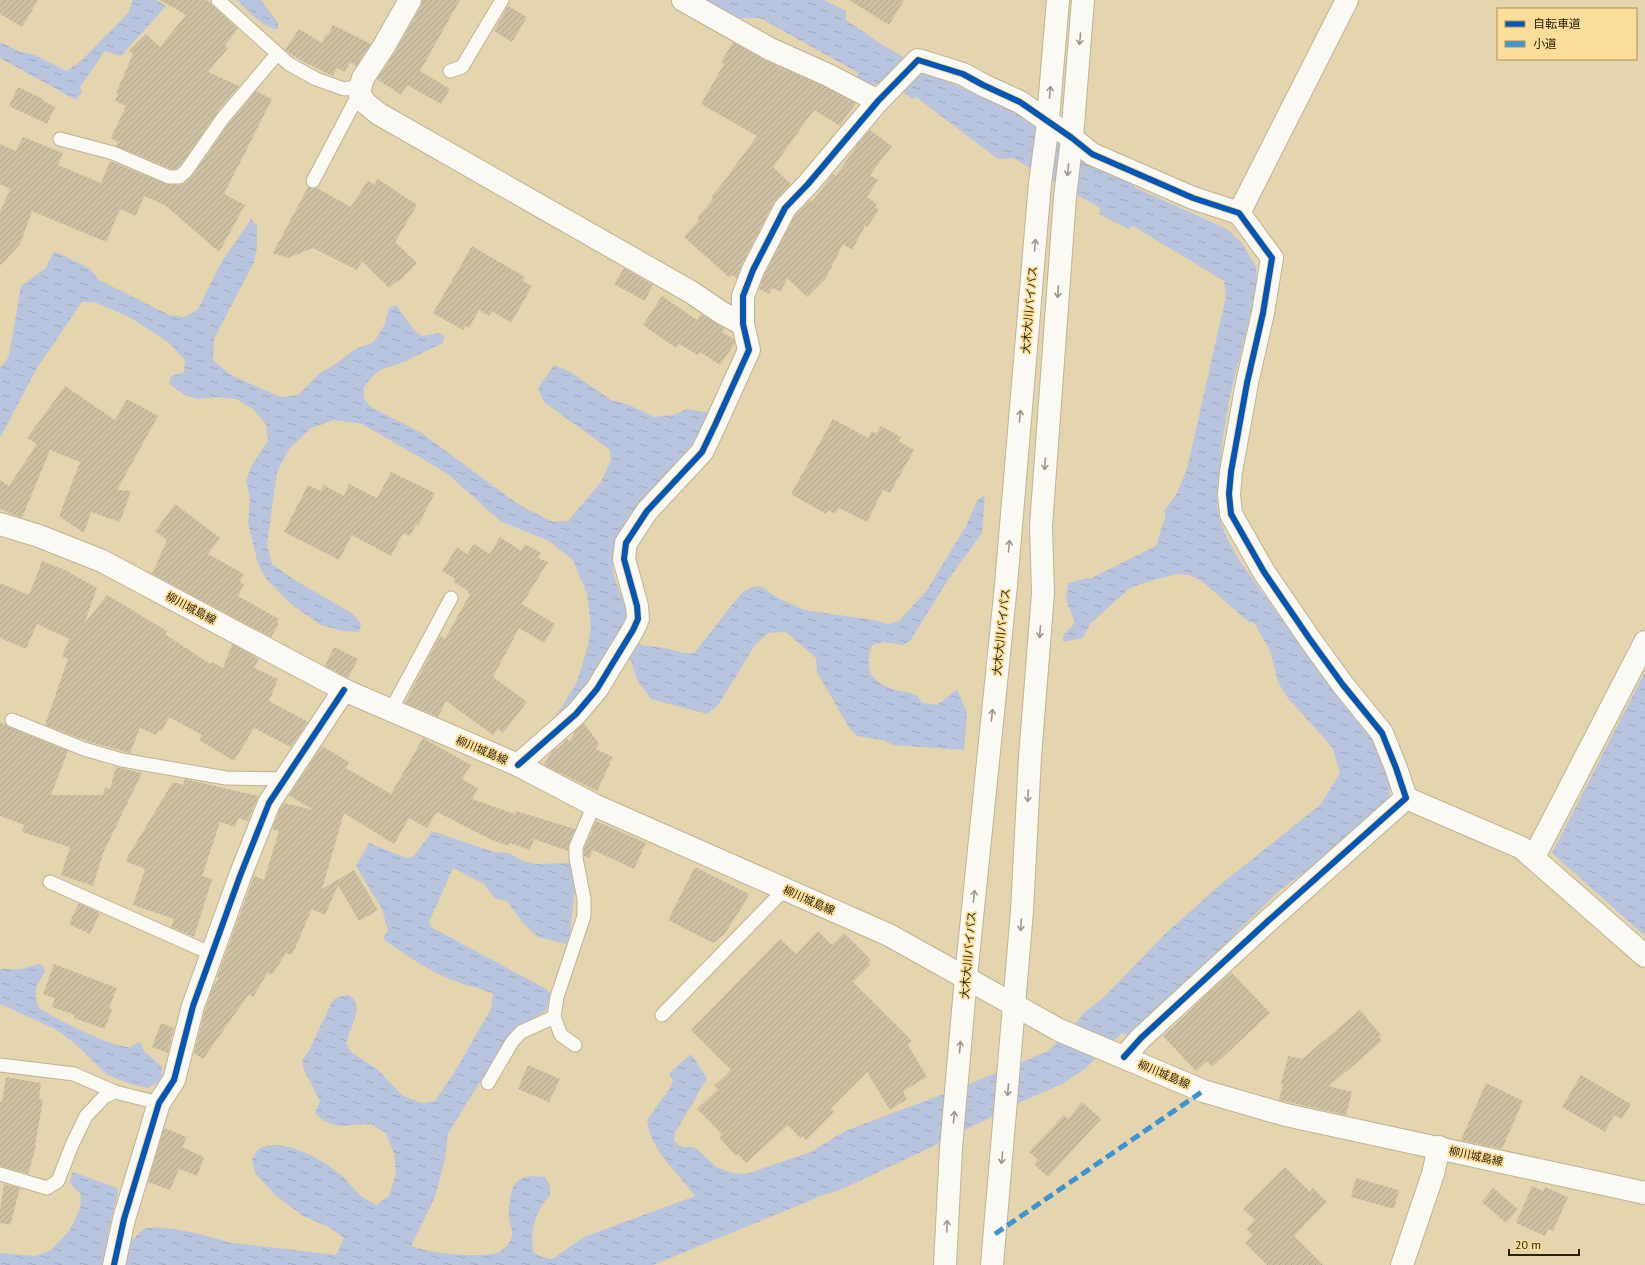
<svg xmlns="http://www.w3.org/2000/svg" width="1645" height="1265" font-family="'PT Sans','Noto Sans JP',sans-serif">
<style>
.water{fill:url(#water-ripples)}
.building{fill:url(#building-hatch)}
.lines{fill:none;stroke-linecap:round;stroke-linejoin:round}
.lane-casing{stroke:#c0b395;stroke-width:15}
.street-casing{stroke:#c0b395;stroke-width:24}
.secondary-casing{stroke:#c0b395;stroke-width:24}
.highway-casing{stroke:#c0b395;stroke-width:24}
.lane{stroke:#fbf9f3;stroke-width:13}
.street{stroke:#fbf9f3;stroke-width:22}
.secondary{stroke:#fbf9f3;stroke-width:22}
.highway{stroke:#fbf9f3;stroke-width:22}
.quiet{stroke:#3c95d1;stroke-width:5;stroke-dasharray:10 5;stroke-linecap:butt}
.cycleway-casing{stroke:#fbdd99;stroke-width:8}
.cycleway{stroke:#0057b8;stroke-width:6}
.oneway{stroke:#9e9888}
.labels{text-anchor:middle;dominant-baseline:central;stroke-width:3.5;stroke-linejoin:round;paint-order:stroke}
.street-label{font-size:11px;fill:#2d2206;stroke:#fbdd99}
</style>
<defs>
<pattern id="water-ripples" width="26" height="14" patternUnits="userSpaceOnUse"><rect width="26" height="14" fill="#b9c4de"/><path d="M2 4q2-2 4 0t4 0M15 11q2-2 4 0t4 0" fill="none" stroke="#9fa8bd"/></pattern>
<pattern id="building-hatch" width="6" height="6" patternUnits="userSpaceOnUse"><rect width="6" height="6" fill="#cec1a3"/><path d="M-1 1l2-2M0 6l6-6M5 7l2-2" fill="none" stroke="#b1a68b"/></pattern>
</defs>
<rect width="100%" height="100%" fill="#e5d5af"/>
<g class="water">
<path d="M133,0H156L166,6L121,56L105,51L80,87L82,92L76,100L0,58V42L18,51L35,55L67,71L82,60L128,13Z"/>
<path d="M237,0H261L278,23V29C265,30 246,9 237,0Z"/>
<path d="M695,0H824L846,11V20L881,44L940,78L989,100L994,97L1135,180L1134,187L1227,229L1242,243L1256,267L1257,288L1229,400L1223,437L1217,499L1218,514L1227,538L1239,560L1290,631L1321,669L1374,741L1390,783L1389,802L1355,835L1279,891L1239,930L1202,969L1130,1036L1122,1033L1085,1069L1064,1083L1027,1099L921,1152L838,1191L826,1194L653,1265H0V1253L36,1256L51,1250L69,1231L80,1209L81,1195L69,1182L73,1172L117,1188L118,1192L107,1237L128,1243C135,1240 138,1232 144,1229C159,1223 211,1236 227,1242L336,1255L344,1238L329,1227L303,1216L275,1195L255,1173L252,1159C254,1156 256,1151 259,1149C280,1135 325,1161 341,1175C348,1181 353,1189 360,1195C365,1199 371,1202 376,1205L389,1196L396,1174L394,1154L386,1133L371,1124L339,1126L324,1121L315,1113L320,1101L304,1070L302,1061L310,1049L333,1000L341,996L348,995L355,1000L357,1011L346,1043L351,1052L377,1069L402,1095L421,1103L434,1102L452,1076L491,1009L493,994C480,987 465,986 452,980C427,970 405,954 383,939L388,930L382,909L356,866L369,843L406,858L414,856L432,831L494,852L509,853L523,861L536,864L569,863L575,886L570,934L566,944L538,937L522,922L507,901L494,898L484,884L453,868L429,922L431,927L546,989L550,993L547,1010L510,1033L448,1134L445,1159L435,1197L411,1246C429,1253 480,1259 499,1252C503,1250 510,1243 511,1239C514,1231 510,1225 509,1218C508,1213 509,1207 510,1202C512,1178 522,1174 545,1177L550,1186V1195C535,1212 529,1231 534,1253L542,1257L552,1259L584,1237L695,1196C678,1172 650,1151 647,1120L670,1088L673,1081L669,1073L691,1054L707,1078L675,1133L674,1141L678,1145L684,1147H692L697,1149L716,1167L733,1173L746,1174L811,1152L845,1131L965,1086L1048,1051L1077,1022L1082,1014L1103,998L1166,933L1221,884L1320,805L1340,773L1332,747L1287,697L1278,682L1271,653L1255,624L1252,622L1250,623L1203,582L1189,575L1178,574L1153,580L1130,588L1090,624L1083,638L1063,642V635L1075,623L1066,600L1068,583L1087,578L1089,579L1156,546L1166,514L1164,511L1177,493L1187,469L1226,296L1224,281L1133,226L1129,229L1099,214L1100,208L1013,158L998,159L916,97L912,99L901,91L887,77C873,88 872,87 858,78L857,72L760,18H726Z"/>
<path d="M251,219L257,226V247L254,262L214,339L213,360L231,375L280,397L298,395L320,373L337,363L355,349L374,342L385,324L389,308L396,305L415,331L422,336L439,333L444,336L443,343L401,363L380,370L371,378L364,387V399L371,407L420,432L519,505L553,522L568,521L601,482L611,460L610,450L544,402L538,388L554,365L569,371L611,400L627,404L654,417L673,415L687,409L710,413L694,442L629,516C625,526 613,560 613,570C614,580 623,600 627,609L630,611L623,635L642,645L665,648L684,653H694L736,600L743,592L754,586L762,587L776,597L804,610L874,620L888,624L899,621L927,590L966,526L977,501L985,494L982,533L948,580L910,641L903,645L883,642L872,645C863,672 872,683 899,691C905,692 912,692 917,696C919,698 921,701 923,703L937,705L957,689L967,713L964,750L893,745L883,740L857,736L848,726L817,672L816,658L786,632L768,633L755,645L719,704L707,714L651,699L637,680L631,661L611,655L559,720L541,730L551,721L561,708L577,682L588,645L591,626L587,594L573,560L549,541L500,521L449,475L428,462L362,424L334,420L311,428L289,449L277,472L267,545L272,564L296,581L352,613L361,624L359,632L344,631L321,625L291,604L267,580L258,564L248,523L250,498L246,481L251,467L268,440L266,424L253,409L236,399L215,397L199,399L185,395L169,384L171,376L184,372L185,360L168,342L131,318L95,302H82L37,368L0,438V366H2L9,356L21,286L46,268L54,251L89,268L99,280L169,315L185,317L198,309L221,263Z"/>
<path d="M1645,672V936L1552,853Z"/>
<path d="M39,964L43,965L45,972C36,985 32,995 40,1009C57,1019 112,1048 130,1047C134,1046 136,1042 141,1043L144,1051L160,1065L162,1069L161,1078L158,1082L148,1088L131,1084L107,1075L79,1047L57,1030L0,1004V969H21Z"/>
</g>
<g class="building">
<path d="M0,0H38L22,27L0,14Z"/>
<path d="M160,0H207L238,29L225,45L228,48L208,72L239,86L217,113L180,166L176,169H171L116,146L118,142L111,138L126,106L115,101L118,94L116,93L133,54L129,51L146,34L160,47L186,15Z"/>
<path d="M422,0H460L420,71L450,89L441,104L407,85L401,95L377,79L395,52L421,6Z"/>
<path d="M849,0H904L889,25Z"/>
<path d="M508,6L527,17L512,42L494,31Z"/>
<path d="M333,25L371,44L356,66L350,62L345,72L337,68L333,76L300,60L285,50L299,29L322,43L326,34L328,35Z"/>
<path d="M733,42L765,60L823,86L856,103L840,126L814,110L773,167L791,184L774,202L742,264L737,278L731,275L730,278L684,237L699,220L697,218L713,199L711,197L730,174H729L757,136L701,104L724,64L721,62Z"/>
<path d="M18,87L43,99L42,100L55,107L47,124L9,106Z"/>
<path d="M256,91L272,99L224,194L245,205L219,252L165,205L144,196L136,216L120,209L106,242L32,211L20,244L0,266V212L10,189L0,184V144L16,151L23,137L63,153L58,165L101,183L110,161L166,184L180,185L184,183L192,176L229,123Z"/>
<path d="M870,130L892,146L870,175L878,180L867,197L877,204L875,207L879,210L867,227L865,226L852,250L843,244L826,278L807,297L787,278L781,292L772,288L769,294L759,289L764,275L795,215L810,200L812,202L833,174L836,176L857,145Z"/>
<path d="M378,179L417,205L395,242L417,263L398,282L397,281L389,288L362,261L357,270L313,248L288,258L273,253L308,187L313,189L317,188L351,207L368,180L374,185Z"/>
<path d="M472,246L525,277L523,281L532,286L511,323L492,311L489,316L479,310L469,328L465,326L463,330L433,313Z"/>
<path d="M624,268L653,285L645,301L614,284Z"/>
<path d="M662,296L697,320L701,314L725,329L722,332L734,339L735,343L720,365L700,352L698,355L679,344L676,348L643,325Z"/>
<path d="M65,386L115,420L127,399L158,416L117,490L131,491L120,522L91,512L84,533L59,516L80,462L50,450L22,518L0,509V480L9,486L37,444L27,438Z"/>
<path d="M833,419L868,438L872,431L876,434L881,426L901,437L898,441L914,450L890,493L883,490L867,522L839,508L835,514L828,510L826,514L791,494Z"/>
<path d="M391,472L435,493L418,525L416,524L410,536L403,533L391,556L352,535L339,560L284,532L308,485L321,491L324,485L344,496L349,484L377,498Z"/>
<path d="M175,504L220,538L208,554L244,574L240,582L244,584L238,596L279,619L277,623L279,624L271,637L152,574L167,540L155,531Z"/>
<path d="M500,537L521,551L525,544L541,553L538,558L548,562L522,604L555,624L544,643L519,628L493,677L527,702L503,733L498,729L493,735L446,701L438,717L405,703L440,636L445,639L470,594L467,592L468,591L454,582L455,579L442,571L457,547L467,554L474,544L490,554Z"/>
<path d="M42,561L65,570L97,588L84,624L107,595L167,631L165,634L210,664L212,662L223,668L232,644L259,659L254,668L278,679L269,701L308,722L291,747L254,728L234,761L199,740L202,735L169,717L162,731L159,730L156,735L140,728L130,753L87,741L45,725L68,659L62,656L69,639L37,624L26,649L0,638V583L29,595Z"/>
<path d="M334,647L358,659L348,678L325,666Z"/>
<path d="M0,722L9,727L68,751L51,795H103L105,788L110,789L116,767L142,773L103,853L93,886L61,875L70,847L22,832L24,825L0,816Z"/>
<path d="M584,724L599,743L596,749L613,757L597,791L544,765L551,752L556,748L558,749L560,745L562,746L566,739L570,741L575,731Z"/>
<path d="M423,738L471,765L462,779L478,788L472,799L515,814L516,811L575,829L569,844L568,851L534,839L530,850L510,843L508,846L492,840L437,812L427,828L409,818L394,844L344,813L322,889L354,870L378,910L359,921L338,885L325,915L312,909L292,955L286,953L272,975L268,972L253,997L249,994L203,1059L194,1053L205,1010L213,987L219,978L217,977L254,876L264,880L279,831L272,829L280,809L284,803L313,810L289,795L322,746L349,762L346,768L391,794Z"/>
<path d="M185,779L258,796L248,821L238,818L235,827L220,822L202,876L212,879L194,937L171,927L174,919L133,905L145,869L125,861L173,782L183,785Z"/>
<path d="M596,821L646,843L634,869L593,850L589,858L584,856V849Z"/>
<path d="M695,867L749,894L744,904L723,936L713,943L668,920Z"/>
<path d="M79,903L100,913L90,934L69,924Z"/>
<path d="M818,931L832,945L844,933L871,960L868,962L870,965L853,982L912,1041L908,1045L927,1077L903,1091L907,1099L890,1110L867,1072L831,1108L834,1112L806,1140L802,1136L800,1138L788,1125L746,1163L738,1154L736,1156L719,1137L722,1134L697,1109L718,1089L714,1086L731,1070L691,1030L780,939L796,954Z"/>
<path d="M54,964L117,988L109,1008L112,1009L105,1029L74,1018L75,1015L52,1007L55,998L43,994Z"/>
<path d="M1231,972L1270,1013L1212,1067L1207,1061L1196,1071L1163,1036Z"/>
<path d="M1360,1010L1381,1035L1379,1037L1382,1041L1329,1086L1352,1092L1346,1115L1279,1100L1283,1085L1281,1084L1288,1056L1302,1059Z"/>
<path d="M161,1023L174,1028L168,1053L152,1047Z"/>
<path d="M528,1065L560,1079L549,1102L518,1089Z"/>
<path d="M1581,1075L1631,1104L1622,1119L1614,1115L1605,1132L1562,1107Z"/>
<path d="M6,1077L41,1083L39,1099L43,1100L35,1145L36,1146L28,1174L0,1166V1102H2Z"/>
<path d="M1486,1083L1523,1101L1502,1149L1461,1140Z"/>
<path d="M1082,1102L1101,1119L1048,1177L1034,1164L1038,1160L1029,1152L1064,1115L1068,1119Z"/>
<path d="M164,1128L187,1137L182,1147L204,1157L197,1176L179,1169L170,1190L148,1182Z"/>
<path d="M1285,1167L1310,1192L1313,1188L1327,1202L1294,1236L1323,1265H1267L1245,1243L1253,1235L1246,1229L1255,1220L1243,1209Z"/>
<path d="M1356,1178L1399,1190L1394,1209L1351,1197Z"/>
<path d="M4,1184L20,1188L10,1225L0,1223V1210Z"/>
<path d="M1532,1186L1543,1191L1545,1187L1568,1197L1553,1231L1548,1229L1545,1236L1516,1223Z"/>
<path d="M1493,1188L1518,1209L1506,1223L1482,1202Z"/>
</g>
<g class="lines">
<defs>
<g id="lane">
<path d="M218,0L289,64L316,79L344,89L361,86"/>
<path d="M450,71L462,67L502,0"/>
<path d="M60,139L113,153L169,177H179L186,171L223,118L277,54"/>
<path d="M313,181L354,103L362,97"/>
<path d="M391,710L451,598"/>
<path d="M12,720L84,749L122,760L226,778L286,779"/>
<path d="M50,882L212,954"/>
<path d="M662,1015L785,889"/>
<path d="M575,1045L561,1035L554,1017L557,997L584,916V899L576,858V847L594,805"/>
<path d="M0,1065L74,1074L115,1092"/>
<path d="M488,1083L512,1042L521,1032L554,1017"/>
<path d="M0,1174L47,1188L58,1181L72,1145L86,1116L104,1097L115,1092L159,1103"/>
</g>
<g id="street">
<path d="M410,0L384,46L363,78L359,92L364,102L379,114L691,292L722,313L743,324"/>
<path d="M683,0L770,49L828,75L878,101"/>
<path d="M1239,213L1347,0"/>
<path d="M518,765L576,714L597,689L633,630L638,619L637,606L624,559L626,543L647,511L702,452L715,425L749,350L743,324V296L753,270L785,208L808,184L878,101L918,60L963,74L983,85L1020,102L1072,138L1092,154L1193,198L1239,213L1272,258L1263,313L1247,383L1231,472L1229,494L1231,514L1264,572L1309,638L1343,685L1382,733L1396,768L1406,798L1268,921L1141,1038L1124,1057"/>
<path d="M1406,798L1522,848L1645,956"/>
<path d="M1534,857L1645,642"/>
<path d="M114,1265L124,1219L159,1103L174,1080L193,1006L240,876L269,803L344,690"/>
<path d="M1402,1265L1433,1174L1439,1147"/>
</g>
<path id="secondary" d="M0,524L39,536L102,561L344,690L518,765L594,805L889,935L1059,1030L1203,1091L1286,1115L1645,1193"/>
<g id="highway">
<path d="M945,1265L951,1148L966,977L1006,585L1040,183L1047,131L1058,0"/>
<path d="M992,1265L1022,911L1030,757L1043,593L1041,526L1065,197L1072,138L1083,0"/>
</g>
</defs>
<use href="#lane" class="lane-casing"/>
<use href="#street" class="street-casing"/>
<use href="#secondary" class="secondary-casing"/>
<use href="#highway" class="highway-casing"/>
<use href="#lane" class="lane"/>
<use href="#street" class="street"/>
<use href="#secondary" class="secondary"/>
<use href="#highway" class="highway"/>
<path class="quiet" d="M995,1234L1203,1091"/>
<defs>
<g id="cycleway">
<path d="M518,765L576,714L597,689L633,630L638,619L637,606L624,559L626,543L647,511L702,452L715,425L749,350L743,324V296L753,270L785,208L808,184L878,101L918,60L963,74L983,85L1020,102L1072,138L1092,154L1193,198L1239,213L1272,258L1263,313L1247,383L1231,472L1229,494L1231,514L1264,572L1309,638L1343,685L1382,733L1396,768L1406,798L1268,921L1141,1038L1124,1057"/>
<path d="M114,1265L124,1219L159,1103L174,1080L193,1006L240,876L269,803L344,690"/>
</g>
</defs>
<use href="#cycleway" class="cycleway-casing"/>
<use href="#cycleway" class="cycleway"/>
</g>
<defs><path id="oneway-shaft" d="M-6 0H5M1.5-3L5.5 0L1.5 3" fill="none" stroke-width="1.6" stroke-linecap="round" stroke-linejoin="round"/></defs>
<g class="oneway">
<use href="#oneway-shaft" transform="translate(1080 39) rotate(95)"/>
<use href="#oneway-shaft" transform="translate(1050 92) rotate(-85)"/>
<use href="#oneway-shaft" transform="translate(1068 170) rotate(96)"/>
<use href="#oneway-shaft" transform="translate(1035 245) rotate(-85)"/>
<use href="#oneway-shaft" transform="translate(1058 292) rotate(94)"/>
<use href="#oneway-shaft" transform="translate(1020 416) rotate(-85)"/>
<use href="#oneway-shaft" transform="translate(1045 464) rotate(94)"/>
<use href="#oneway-shaft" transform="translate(1009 546) rotate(-85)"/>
<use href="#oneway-shaft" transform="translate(1040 632) rotate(94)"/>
<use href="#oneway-shaft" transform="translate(992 715) rotate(-84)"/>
<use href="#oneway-shaft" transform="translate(1028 796) rotate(93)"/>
<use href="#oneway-shaft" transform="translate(974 896) rotate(-84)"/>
<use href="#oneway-shaft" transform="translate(1021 925) rotate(94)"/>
<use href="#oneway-shaft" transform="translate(960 1047) rotate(-85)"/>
<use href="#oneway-shaft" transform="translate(1008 1090) rotate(95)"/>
<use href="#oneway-shaft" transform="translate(954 1117) rotate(-85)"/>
<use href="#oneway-shaft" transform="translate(1002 1158) rotate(95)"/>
<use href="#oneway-shaft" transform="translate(947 1226) rotate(-87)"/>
</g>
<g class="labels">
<g class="street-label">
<text transform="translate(1029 310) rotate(-85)">大木大川バイパス</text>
<text transform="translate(191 608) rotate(28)">柳川城島線</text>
<text transform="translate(1001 632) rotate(-84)">大木大川バイパス</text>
<text transform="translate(482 750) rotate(23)">柳川城島線</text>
<text transform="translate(809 900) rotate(24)">柳川城島線</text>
<text transform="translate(968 955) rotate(-85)">大木大川バイパス</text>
<text transform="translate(1164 1074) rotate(23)">柳川城島線</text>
<text transform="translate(1476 1156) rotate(12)">柳川城島線</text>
</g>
</g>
<rect x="1497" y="8" width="140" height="52" fill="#fbdd99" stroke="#a9925e"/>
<rect x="1505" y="21" width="20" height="6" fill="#0057b8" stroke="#a9925e"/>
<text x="1533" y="28" font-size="12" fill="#2d2206">自転車道</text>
<rect x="1505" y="41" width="20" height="6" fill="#3c95d1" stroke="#a9925e"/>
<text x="1533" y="48" font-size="12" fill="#2d2206">小道</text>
<path d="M1509 1249v6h70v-6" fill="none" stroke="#2d2206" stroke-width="2"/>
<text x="1515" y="1249" font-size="12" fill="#2d2206" stroke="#fbdd99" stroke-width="3" paint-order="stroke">20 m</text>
</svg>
